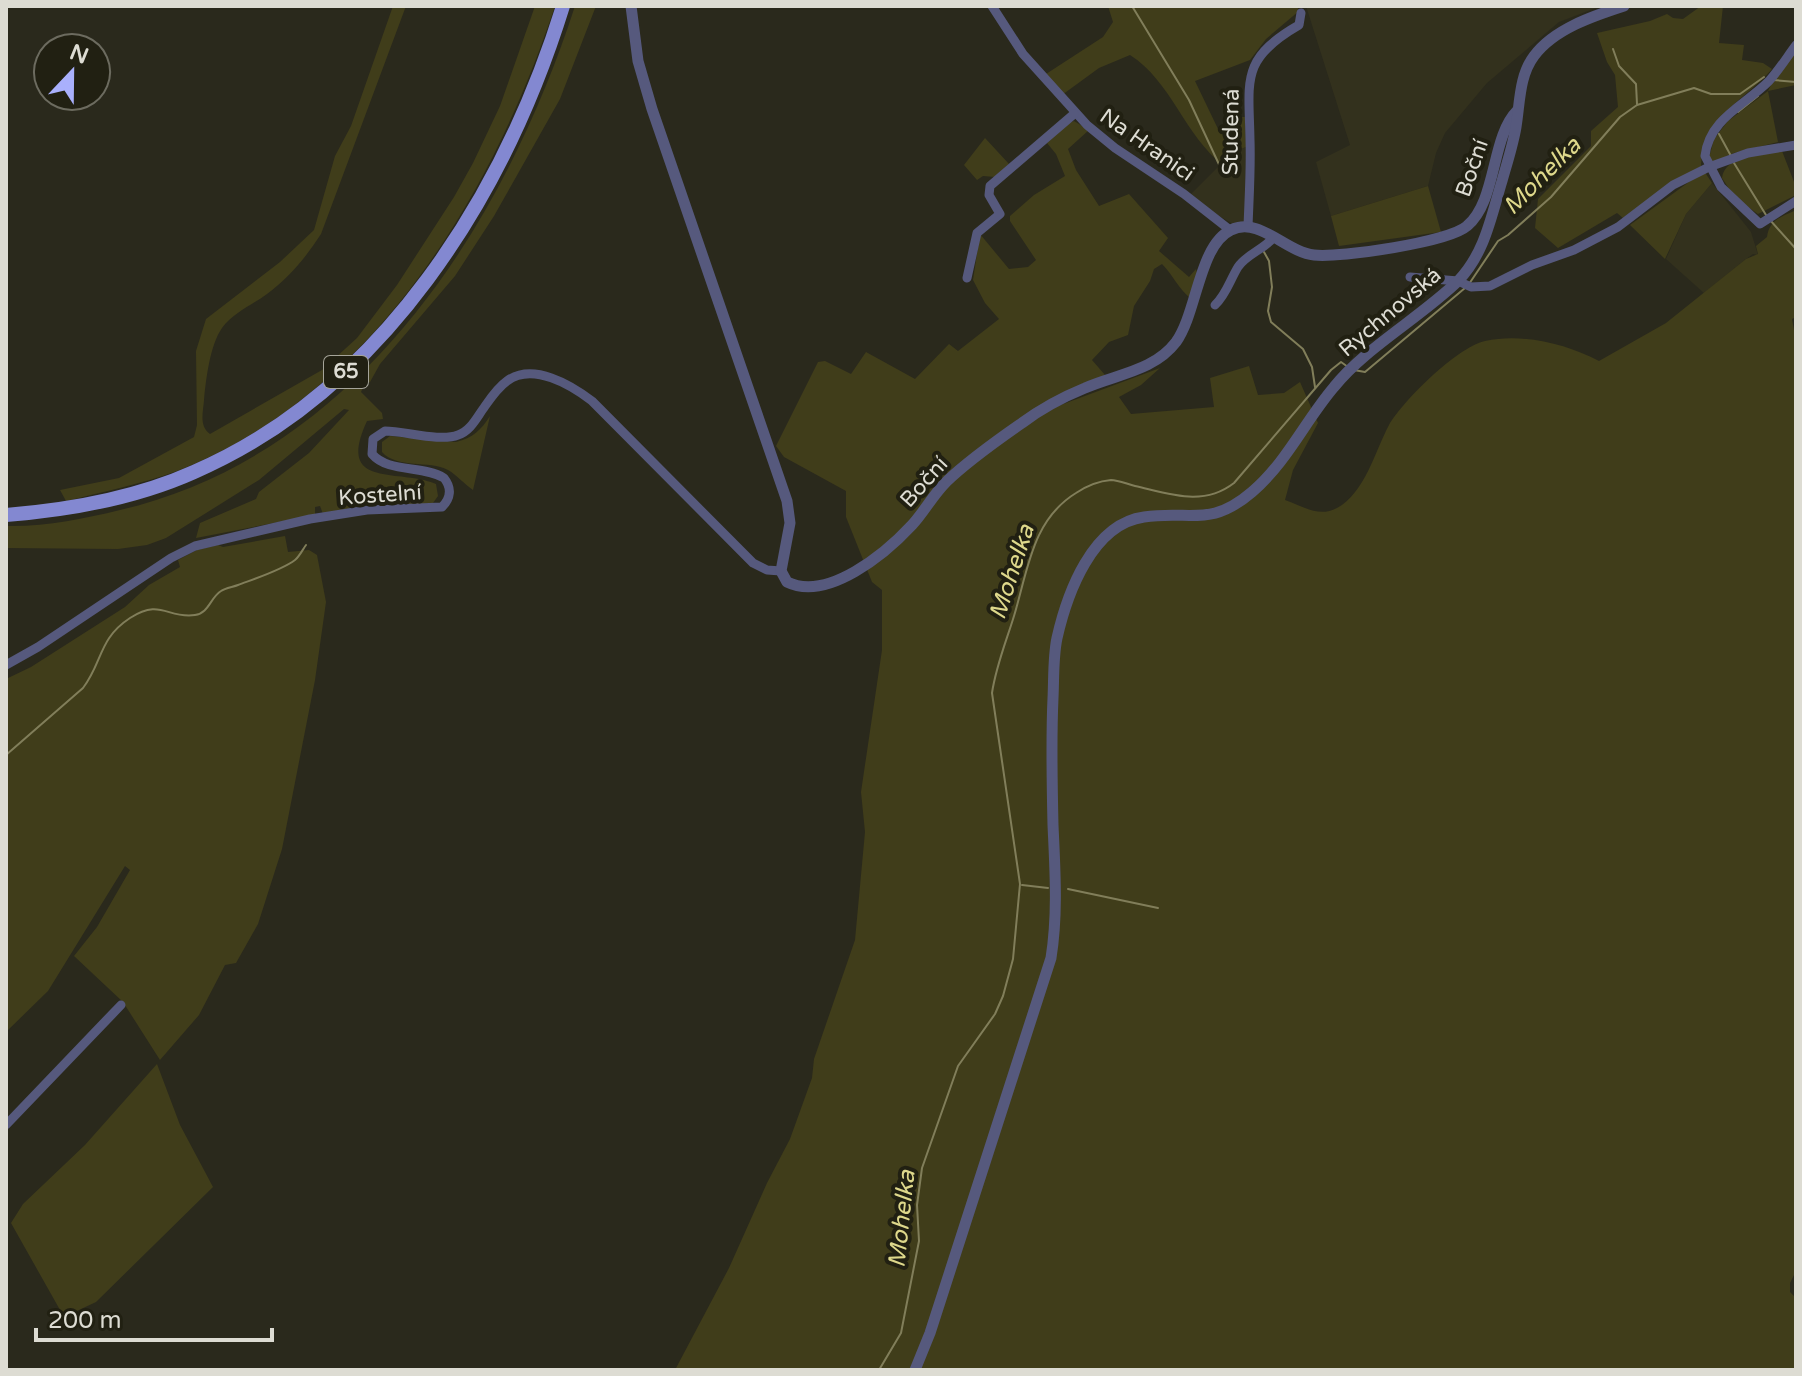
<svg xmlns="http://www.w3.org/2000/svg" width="1802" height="1376" font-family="'Varela Round',sans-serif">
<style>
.built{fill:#33311d}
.green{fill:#403d1a}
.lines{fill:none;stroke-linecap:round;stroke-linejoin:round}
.stream{stroke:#817e5a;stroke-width:2}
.minor{stroke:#56597d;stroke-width:9}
.tertiary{stroke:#56597d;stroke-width:11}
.primary{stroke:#8388d1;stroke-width:14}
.labels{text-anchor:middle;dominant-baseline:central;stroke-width:8;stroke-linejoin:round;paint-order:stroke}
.shield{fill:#212012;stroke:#a5a499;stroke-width:2}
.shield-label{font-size:20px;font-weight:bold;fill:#dddcd3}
.street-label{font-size:22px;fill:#dddcd3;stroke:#212012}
.water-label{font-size:24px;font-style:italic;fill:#ded88b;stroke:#212012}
</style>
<rect width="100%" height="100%" fill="#2a291c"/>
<g class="built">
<path d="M1306,6H1601L1559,22L1487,83L1445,133L1436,153L1428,186L1331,216L1316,162L1350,145Z"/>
<path d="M1246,147L1245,223L1233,224L1214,213L1191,194L1221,164L1223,165L1228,154Z"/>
<path d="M1712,183L1751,232L1758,255L1753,254L1746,259L1704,293L1666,259L1686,214Z"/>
</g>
<g class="green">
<path d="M393,6H406L321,234C306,257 290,277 267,294C252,305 233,313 222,328C210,345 206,379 204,400C203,413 199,426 210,434L322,370L357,338L397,285L454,197L473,163L500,106L535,6H555C492,196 373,395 177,471C141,484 103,492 66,501L60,490L119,478L194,437L197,425L196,351L206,319L280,262L314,230L335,156L351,126Z"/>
<path d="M575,6H596L560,99L494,216L455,276L380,364L370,382L364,385L361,392L382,413L383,419L367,421C335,490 399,468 436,484L438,496L433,503L323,514L320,506L315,507V515L196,538L200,523L256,499L259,492L309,453L349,410L344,409L259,480L166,538L147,545L118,549L6,548V526C44,527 83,519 120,510C359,454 504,225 575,6Z"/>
<path d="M1108,6H1297L1299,11L1266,39L1250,60L1195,81L1219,131L1229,117H1245L1246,147L1228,154L1224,166C1184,135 1172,82 1130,55L1099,68L1062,95L1046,74L1103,37L1113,22Z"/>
<path d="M1701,6H1723L1719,43L1744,45L1742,60L1763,63L1772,69C1743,102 1703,117 1701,166L1623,218L1617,213L1558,248L1535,228L1538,199L1591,146V131L1618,107L1615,75L1607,62L1597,33L1650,21L1667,14L1673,18L1683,19Z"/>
<path d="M1796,51V85L1768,91L1778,142L1734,153L1712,163L1709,158L1714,139L1728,121L1768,91L1776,75Z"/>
<path d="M1074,121L1089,130L1068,149L1076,170L1099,206L1129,194L1168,238L1159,251L1189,277L1196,269L1198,276L1190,298C1178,288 1173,275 1162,264L1154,269L1150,281L1134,306L1128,335L1109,342L1092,360L1105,375L1058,406L1160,368L1141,385L1119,397L1131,414L1214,407L1210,378L1249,366L1258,395L1284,393L1300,382L1318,423L1293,470L1285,500C1303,506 1318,518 1337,508C1365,493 1375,451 1389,425C1404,400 1456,348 1485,341C1523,333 1566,344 1599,361L1666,323L1746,259L1758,254L1756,246L1767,237C1769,221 1780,217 1794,211L1796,203V317L1792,319L1796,341V1231L1794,1237L1796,1239V1271L1790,1283V1292L1796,1298V1370H675L729,1268L767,1183L790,1139L812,1078L814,1059L855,940L865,832L861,792L882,650V590L872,582L846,517V491L784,457L776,446L818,362L825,361L851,374L866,352L915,379L949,344L958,351L999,319L985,303L973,280L980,234L1009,269L1028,267L1036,260L1010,221V216L1034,195L1065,176L1056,154L1047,143L1067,124Z"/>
<path d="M985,138L1009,164L995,177L983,176L977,180L964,165Z"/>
<path d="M1782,151L1796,187V195L1758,214L1735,198L1722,178C1725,155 1762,154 1782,151Z"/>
<path d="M1704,171L1712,183L1686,214L1665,259L1630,225Z"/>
<path d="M1428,186L1441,232L1339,246L1331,216Z"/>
<path d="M490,416L473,490C464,484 457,475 448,470C429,460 397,469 382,452V442L390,436L456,442C473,438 481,430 490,416Z"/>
<path d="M285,536L288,552L309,550L317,555L326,602L315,680L282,849L258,924L236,963L225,965L199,1015L160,1060L123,1002L74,956L97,927L130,870L125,866L48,991L6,1032V679L31,667L125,607L149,585L180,567L178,560L197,550L218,545L223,547Z"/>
<path d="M157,1064L180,1125L213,1187L96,1302L64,1317L11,1223L23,1204L85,1145Z"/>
</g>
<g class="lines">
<g class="stream">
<path d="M1132,6L1189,100L1223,173"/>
<path d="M1613,49L1619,66L1636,84L1637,104"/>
<path d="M1773,80L1796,82"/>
<path d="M1738,112L1758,96"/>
<path d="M1719,134L1731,156"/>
<path d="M1734,163L1766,215"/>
<path d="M1770,220L1796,249"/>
<path d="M1264,252L1269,261L1272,287L1268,311L1271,322L1303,349L1312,367L1315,387"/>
<path d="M1469,284L1498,241L1508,235L1551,197L1620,117L1637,105L1694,88L1711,94H1740L1764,77"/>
<path d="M1354,370L1365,372L1465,288"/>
<path d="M6,755L83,688C103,662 98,639 130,618C161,598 167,619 195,615C209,613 210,598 221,591C225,588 233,587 238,585C254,579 282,570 295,560C299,557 303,549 306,545"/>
<path d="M1022,885L1048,888"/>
<path d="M1068,889L1158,908"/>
<path d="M879,1370L901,1333L919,1241L917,1205L922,1168L958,1066L995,1014L1003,996L1013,959L1020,884L992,693C996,666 1006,642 1014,616C1028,570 1032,520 1076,493C1085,487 1099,481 1111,480C1118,480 1127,484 1135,486C1170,494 1203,507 1234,483L1331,370L1341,362L1348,367"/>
</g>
<g class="minor">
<path d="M992,6L1023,54L1087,125L1115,148L1184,194L1230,230"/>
<path d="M1796,45C1787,57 1779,70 1769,81C1745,105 1709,119 1705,156L1721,187L1760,224L1796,201"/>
<path d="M1248,227C1249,198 1251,169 1250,140C1249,80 1240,59 1299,25L1301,13"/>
<path d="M1410,277L1458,281L1471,287L1490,286L1532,265L1574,250L1618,227L1673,185L1709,167L1748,153L1796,145"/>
<path d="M967,278L977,233L1000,214L989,195L990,186L1074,114"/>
<path d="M1215,305C1226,295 1230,280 1238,267C1247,254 1263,250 1273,238"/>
<path d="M6,665L38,647L171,558L195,546L310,519L367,510L442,507C451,498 452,488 444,478C423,465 388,473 372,454L373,439L385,431C405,431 440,442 458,435C470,431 476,419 483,409C490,399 497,388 507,381C533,362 571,385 592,401L753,563L767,570L781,571"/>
<path d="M6,1125L121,1005"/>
</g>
<g class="tertiary">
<path d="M631,6L638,61L652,109L787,501L790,523L781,571L787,582C828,602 886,553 912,525C924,512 933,495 946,482C969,460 996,441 1022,423C1042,408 1063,397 1085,388C1117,374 1154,371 1176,342C1197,313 1199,245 1231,230C1259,216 1286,252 1314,255C1341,258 1449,242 1467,226C1497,201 1491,137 1517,111"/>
<path d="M915,1370L930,1333L1051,958C1058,914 1055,870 1053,825C1052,783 1051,741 1053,698C1054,678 1053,657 1057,638C1067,594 1092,524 1144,517C1191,510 1210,528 1252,492C1287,462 1305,421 1334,387C1365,348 1421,317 1458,281C1485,253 1491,217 1502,181C1507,163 1513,145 1516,127C1520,103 1519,76 1534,56C1554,29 1593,16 1624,6"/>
</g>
<path class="primary" d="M6,515C70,510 136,498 194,472C383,390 504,196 563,6"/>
</g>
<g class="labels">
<rect class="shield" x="324" y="356" width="44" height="32" rx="6"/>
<g class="shield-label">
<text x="346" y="372">65</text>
</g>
<g class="street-label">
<text transform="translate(1231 132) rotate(-89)">Studená</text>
<text transform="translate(1147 145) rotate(35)">Na Hranici</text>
<text transform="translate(1472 168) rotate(-71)">Boční</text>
<text transform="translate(1390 312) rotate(-40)">Rychnovská</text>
<text transform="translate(924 482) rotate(-48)">Boční</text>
<text transform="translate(380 495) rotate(-4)">Kostelní</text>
</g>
<g class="water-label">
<text transform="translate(1542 176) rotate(-45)">Mohelka</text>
<text transform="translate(1012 572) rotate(-72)">Mohelka</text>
<text transform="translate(902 1219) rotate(-84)">Mohelka</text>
</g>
</g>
<rect width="1802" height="1376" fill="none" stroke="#dddcd3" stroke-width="16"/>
<g transform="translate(72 72) rotate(22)"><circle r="38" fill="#212012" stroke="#6c6b5f" stroke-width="2"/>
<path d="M0-6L14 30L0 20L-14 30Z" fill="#a9b0fc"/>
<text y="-12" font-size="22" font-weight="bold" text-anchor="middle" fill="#dddcd3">N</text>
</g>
<path d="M36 1328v12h236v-12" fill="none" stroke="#dddcd3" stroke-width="4"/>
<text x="48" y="1328" font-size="24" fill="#dddcd3" stroke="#212012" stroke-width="6" paint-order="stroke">200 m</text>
</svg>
